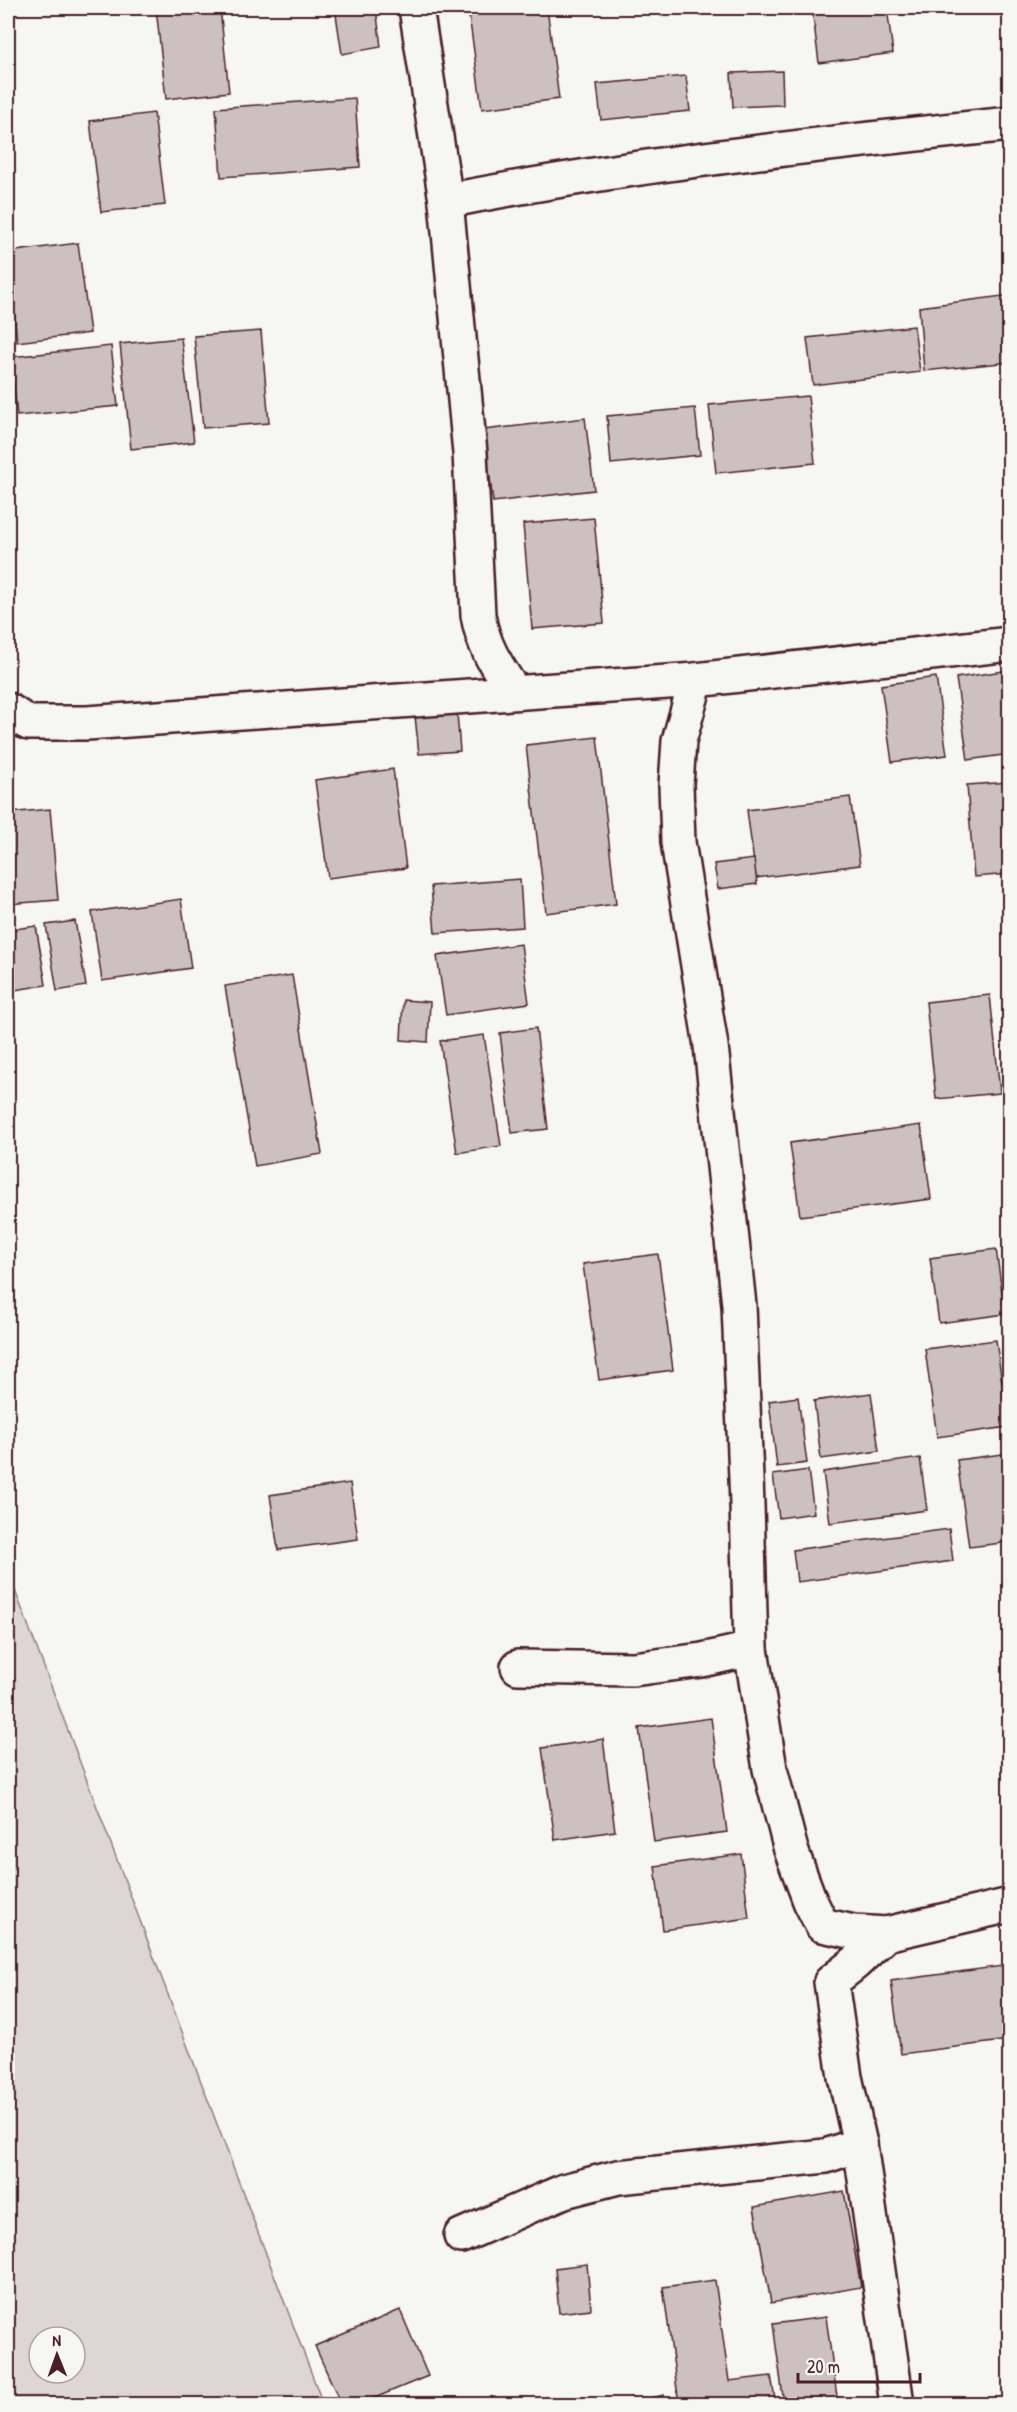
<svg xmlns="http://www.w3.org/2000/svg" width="1017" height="2412" font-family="'Patrick Hand',sans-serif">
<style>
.green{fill:#ddd6d5;stroke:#947a80;stroke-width:1.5;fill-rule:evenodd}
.building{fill:#ccc1c0;stroke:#4a1f2b;stroke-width:1.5}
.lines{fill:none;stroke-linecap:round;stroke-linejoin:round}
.minor-casing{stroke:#4a1f2b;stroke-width:38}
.minor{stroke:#f6f6f2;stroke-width:33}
</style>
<rect width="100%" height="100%" fill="#f6f6f2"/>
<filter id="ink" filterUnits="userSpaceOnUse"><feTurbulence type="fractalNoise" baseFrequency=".0167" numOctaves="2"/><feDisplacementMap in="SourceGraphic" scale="12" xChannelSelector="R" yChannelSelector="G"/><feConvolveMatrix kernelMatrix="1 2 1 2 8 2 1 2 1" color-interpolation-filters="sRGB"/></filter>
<g filter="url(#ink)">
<path class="green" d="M8,1572L323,2404H8ZM39,2337H75V2373H39Z"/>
<g class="building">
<path d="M156,8H220L229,92L166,99Z"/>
<path d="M335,8H376L381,47L342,54Z"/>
<path d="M468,8H547L559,99L482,109Z"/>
<path d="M812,8H887L893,53L819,63Z"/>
<path d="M782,71L783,105L733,107L731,73Z"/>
<path d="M686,76L690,111L601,120L597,84Z"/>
<path d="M355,98L360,167L221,177L216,108Z"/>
<path d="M154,113L165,205L101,212L90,121Z"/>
<path d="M78,243L90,333L17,342L8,252Z"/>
<path d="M1010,295V362L924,371L919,307Z"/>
<path d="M914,326L920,372L813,385L807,338Z"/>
<path d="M261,331L269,423L203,428L194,336Z"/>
<path d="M181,338L194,442L131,449L120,344Z"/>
<path d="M111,346L118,406L17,416L11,357Z"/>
<path d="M808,396L815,463L716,473L709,405Z"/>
<path d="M695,408L700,455L611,464L607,416Z"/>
<path d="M585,418L594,490L493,502L484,430Z"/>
<path d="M594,518L604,623L532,629L523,524Z"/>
<path d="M1010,670V754L968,760L956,678Z"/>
<path d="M936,677L947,755L892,762L881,685Z"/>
<path d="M457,713L460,751L419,754L415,716Z"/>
<path d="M597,737L616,904L546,913L526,745Z"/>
<path d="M393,769L406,868L328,878L315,780Z"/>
<path d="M1010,782V874L974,877L967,785Z"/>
<path d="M850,797L860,865L756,878L747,810Z"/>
<path d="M50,809L58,900L8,904V813Z"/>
<path d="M754,859L757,884L718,889L714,864Z"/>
<path d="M520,879L523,927L435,933L431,886Z"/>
<path d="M181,899L191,968L102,981L92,912Z"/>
<path d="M75,921L86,986L57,991L46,925Z"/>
<path d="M36,926L46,985L8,991V930Z"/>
<path d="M521,944L529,1003L446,1015L437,956Z"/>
<path d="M292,975L322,1154L255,1166L225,986Z"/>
<path d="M990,995L1000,1093L936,1099L926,1002Z"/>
<path d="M403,1000L430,1002L428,1042L401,1040Z"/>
<path d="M536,1028L548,1129L512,1133L500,1033Z"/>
<path d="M484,1035L501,1146L457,1153L440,1041Z"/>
<path d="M921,1125L931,1199L800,1216L790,1143Z"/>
<path d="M996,1249L1005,1314L939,1323L930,1258Z"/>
<path d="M658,1254L673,1370L599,1380L583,1264Z"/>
<path d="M996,1340L1008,1427L937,1437L925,1349Z"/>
<path d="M871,1393L879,1451L821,1459L814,1401Z"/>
<path d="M798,1397L807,1463L777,1467L769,1401Z"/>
<path d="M1010,1453V1542L969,1547L957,1460Z"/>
<path d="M920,1458L927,1510L830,1523L823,1472Z"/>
<path d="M808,1470L814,1513L779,1518L773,1475Z"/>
<path d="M350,1483L358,1539L278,1550L270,1495Z"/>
<path d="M949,1529L953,1561L797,1582L793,1550Z"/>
<path d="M711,1718L727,1832L654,1842L639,1728Z"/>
<path d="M603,1739L615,1831L555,1840L542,1748Z"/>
<path d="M741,1854L749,1918L663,1930L655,1866Z"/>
<path d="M1010,1965V2040L901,2054L891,1981Z"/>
<path d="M844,2191L861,2287L771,2303L754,2207Z"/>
<path d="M587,2264L591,2309L559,2313L555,2268Z"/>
<path d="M715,2280L729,2381L771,2376L776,2404H679L663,2287Z"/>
<path d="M400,2310L428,2376L360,2404H341L315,2346Z"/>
<path d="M826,2317L838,2404H784L773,2324Z"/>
<path d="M664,2395L666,2404H639V2401Z"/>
</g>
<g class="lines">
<defs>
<g id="minor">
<path d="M416,8L446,201L470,453L478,615C483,646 496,665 514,692"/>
<path d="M446,201C632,164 821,144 1010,124"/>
<path d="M696,680L679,741L676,785L678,842L711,1046L739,1305L747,1504L751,1649L770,1769L791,1850L810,1901L822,1925L854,1932L886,1934L1010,1905"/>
<path d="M8,710L28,723H87L696,680L1010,644"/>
<path d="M518,1667L633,1669L702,1660L751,1649"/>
<path d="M860,2144L897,2404"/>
<path d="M461,2236L564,2191L618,2177L826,2156L860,2144L845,2077L831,1982L855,1963L886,1934"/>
</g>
</defs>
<use href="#minor" class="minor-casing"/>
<use href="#minor" class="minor"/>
</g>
</g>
<rect width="1017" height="2412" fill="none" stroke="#f6f6f2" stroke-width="30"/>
<rect x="15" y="15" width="987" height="2382" fill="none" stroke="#4a1f2b" stroke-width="2" filter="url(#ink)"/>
<g transform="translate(57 2355) rotate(359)"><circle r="28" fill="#f6f6f2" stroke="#b1a0a2" stroke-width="1.5"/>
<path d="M0-4.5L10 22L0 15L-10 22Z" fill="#4a1f2b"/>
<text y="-9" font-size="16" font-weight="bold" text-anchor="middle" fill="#4a1f2b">N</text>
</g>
<path d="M798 2373v9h122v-9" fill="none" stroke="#4a1f2b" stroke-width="3"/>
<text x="807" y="2373" font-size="18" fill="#4a1f2b" stroke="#f6f6f2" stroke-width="4.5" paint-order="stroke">20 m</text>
</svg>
